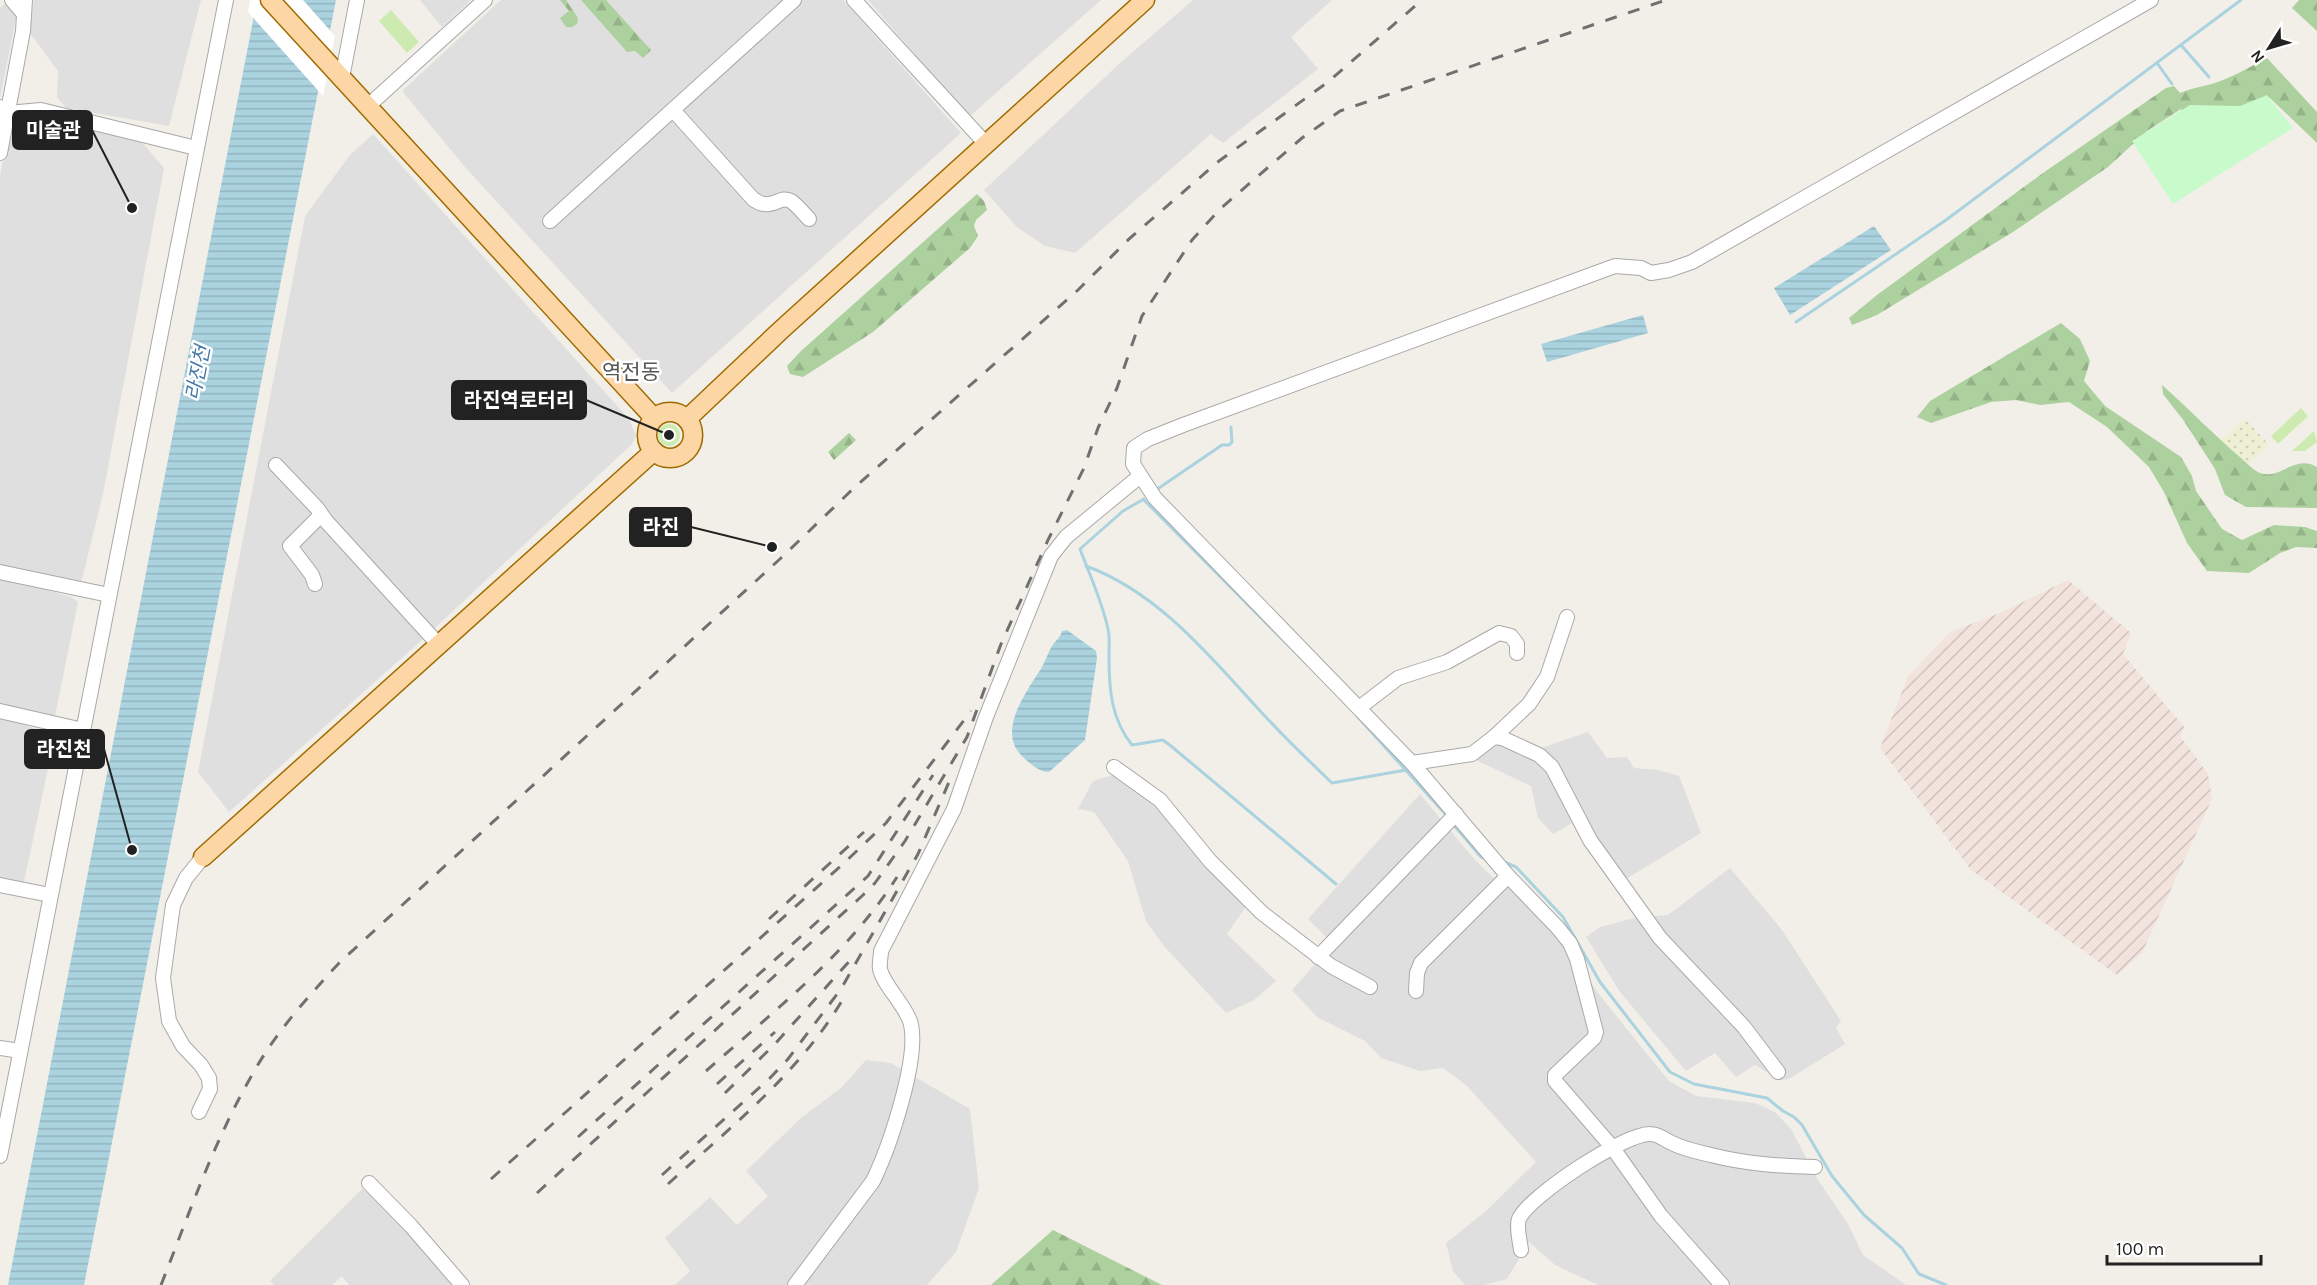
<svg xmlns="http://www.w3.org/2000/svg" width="2317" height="1285" font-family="Karla,'Noto Sans KR',sans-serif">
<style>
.residential{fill:#e0dfdf}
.military{fill:url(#military-furrows)}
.farmland{fill:url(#farmland-dots)}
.grass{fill:#cdebb0}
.forest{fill:url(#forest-firs)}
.park{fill:#c8facc}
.water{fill:url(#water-rules)}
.pier{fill:#fff}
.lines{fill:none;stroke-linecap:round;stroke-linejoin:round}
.stream{stroke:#aad3df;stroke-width:3}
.minor-casing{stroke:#a9a9a9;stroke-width:16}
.major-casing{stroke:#a06b00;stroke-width:21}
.minor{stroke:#fff;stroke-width:14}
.major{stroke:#fcd6a4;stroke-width:18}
.rail{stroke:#707070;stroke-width:3;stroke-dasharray:12 12;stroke-linecap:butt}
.labels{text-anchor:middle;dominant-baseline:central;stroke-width:5;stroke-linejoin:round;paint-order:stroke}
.water-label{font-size:20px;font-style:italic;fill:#4a7aab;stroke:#fff}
.quarter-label{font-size:21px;fill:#555;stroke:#fff}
.leader{fill:none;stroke:#222;stroke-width:2}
.callout-dot{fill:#222;stroke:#fff;stroke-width:2}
.callout{fill:#222;stroke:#222;stroke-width:2}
.callout-label{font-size:20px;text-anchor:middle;font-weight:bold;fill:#fff}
</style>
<defs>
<pattern id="military-furrows" width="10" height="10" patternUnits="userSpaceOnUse" patternTransform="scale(1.5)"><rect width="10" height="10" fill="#f3e3dd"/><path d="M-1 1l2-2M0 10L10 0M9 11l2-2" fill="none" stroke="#d0c2bd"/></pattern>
<pattern id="farmland-dots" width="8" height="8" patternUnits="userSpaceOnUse" patternTransform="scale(1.5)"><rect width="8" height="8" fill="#eef0d5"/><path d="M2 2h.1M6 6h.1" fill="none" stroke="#ccceb7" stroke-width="1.8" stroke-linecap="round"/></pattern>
<pattern id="forest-firs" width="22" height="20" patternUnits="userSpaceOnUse" patternTransform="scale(1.5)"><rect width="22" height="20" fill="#add19e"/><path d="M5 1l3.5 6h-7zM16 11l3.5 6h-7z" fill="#95b388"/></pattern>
<pattern id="water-rules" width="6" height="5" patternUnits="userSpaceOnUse" patternTransform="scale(1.5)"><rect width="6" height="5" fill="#aad3df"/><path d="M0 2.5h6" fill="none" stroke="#92b5bf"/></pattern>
</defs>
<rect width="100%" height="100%" fill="#f2efe9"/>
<g class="residential">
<path d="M34,0H201L169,126L66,108L57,97L58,71L29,32Z"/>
<path d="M420,0H471L442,27Z"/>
<path d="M501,0H843L961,133L672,393L465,167L402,91Z"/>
<path d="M868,0H1101L969,117Z"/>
<path d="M1193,0H1332L1291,37L1318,69L1223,143L1211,134L1075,253L1045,246L1017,227L984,190L1119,64Z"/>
<path d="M5,4L12,9L16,18L0,98V8Z"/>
<path d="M35,118L140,140L164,168L103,494L81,583L0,566V177L4,153L12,133L21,122Z"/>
<path d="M373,134L629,419L636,436L631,445L423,639L229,812L198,772L305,216L350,155Z"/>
<path d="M0,577L71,597L78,602L55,716L0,707Z"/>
<path d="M0,717L45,732L50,759L24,882L18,883L0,881Z"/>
<path d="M1588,732L1607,758L1627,757L1634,768L1659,770L1679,776L1701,833L1623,881L1574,822L1553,834L1538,818L1531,786L1476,760L1494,744L1502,743L1527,753Z"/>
<path d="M1113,775L1137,790L1169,817L1247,905L1227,934L1276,981L1254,1000L1226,1013L1164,946L1146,921L1128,861L1094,812L1078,809L1093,781Z"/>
<path d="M1420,794L1475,860L1502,886L1511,889L1551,930L1605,1002L1669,1081L1696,1096L1755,1103L1775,1112L1791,1129L1818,1180L1848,1224L1863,1255L1906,1285H1598L1555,1265L1529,1242L1507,1279L1484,1285H1465L1453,1271L1446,1243L1486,1211L1536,1162L1466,1085L1443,1068L1420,1071L1381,1058L1365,1041L1317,1017L1292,990L1333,944L1308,919Z"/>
<path d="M1730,868L1782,930L1841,1021L1836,1028L1845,1044L1789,1079L1780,1080L1755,1065L1736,1077L1715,1053L1686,1071L1620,992L1586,937L1600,927L1634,918L1668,915Z"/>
<path d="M866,1060L891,1063L970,1109L979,1188L956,1252L927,1285H675L690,1271L665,1238L710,1197L737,1225L768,1196L746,1171L801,1118L842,1087Z"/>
<path d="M362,1189L390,1209L458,1285H349L342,1276L332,1285H274L270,1281Z"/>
</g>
<path class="military" d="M2068,580L2131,633L2123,654L2185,728L2180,736L2208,774L2212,799L2142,953L2117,975L1971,870L1880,748L1908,676L1950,632L2000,613Z"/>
<path class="farmland" d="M2245,419L2269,445L2248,464L2220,440Z"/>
<g class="grass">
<path d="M391,10L419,42L407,53L379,21Z"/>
<path d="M2301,408L2308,416L2278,444L2271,436Z"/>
<circle cx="669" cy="435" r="11"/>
<path d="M2314,431L2317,442L2305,451H2292Z"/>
</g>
<g class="forest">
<path d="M560,0H566L578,18L577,24L572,27H566L560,18L569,11Z"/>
<path d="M581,0H606L651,50L643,58L635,51L627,52Z"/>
<path d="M2299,0H2317V31L2292,8Z"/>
<path d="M2267,58L2317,112V143L2270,98L2240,118L2191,121L2181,109L2147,131L2108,167L2013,232L1877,315L1852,325L1849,318L1877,295L2043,173L2166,88L2174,86L2180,93C2194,87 2209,86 2223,80C2238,74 2252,66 2267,58Z"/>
<path d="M977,194L984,201L987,210L976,220L974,226L978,236L970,248L873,332L803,377L790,374L787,366L801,351Z"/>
<path d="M2061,323L2080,339L2090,361L2084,381L2105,406L2181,457L2192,476L2196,491L2222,529L2242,540L2274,525L2305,527L2317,531V548L2296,547L2280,553L2249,573L2207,571L2187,543L2164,492L2149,467L2107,427L2069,402L2040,405L2016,400L1991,402L1931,423L1917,417L1930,401Z"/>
<path d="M2162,385C2189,409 2214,435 2241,458C2247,463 2253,470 2260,473C2281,480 2294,454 2317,467V508L2246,507L2225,495L2215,469L2184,421L2163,394Z"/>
<path d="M849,433L856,440L834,460L828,452Z"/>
<path d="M1053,1230L1162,1285H991Z"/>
</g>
<path class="park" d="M2267,95L2293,128L2173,204L2132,141L2190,105L2240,106Z"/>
<g class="water">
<path d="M257,0H336L84,1285H8Z"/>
<path d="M1874,226L1891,250L1790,315L1774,288Z"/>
<path d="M1643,315L1648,333L1547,362L1541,344Z"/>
<path d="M1067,630L1096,651L1097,658L1085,740L1049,772C1040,772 1032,765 1025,759C994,733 1026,693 1042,667C1046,660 1048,652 1052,646C1056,640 1060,638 1062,631Z"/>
</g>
<path class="pier" d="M250,0H303L335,36L323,96L248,12Z"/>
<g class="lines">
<g class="stream">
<path d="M2181,45L2209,77"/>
<path d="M2157,63L2172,84"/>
<path d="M1796,322L1946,220L2241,0"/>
<path d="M1156,490L1222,445H1229L1232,442L1231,427"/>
<path d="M1143,499L1305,662"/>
<path d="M1144,499L1123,511L1080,549C1090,576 1102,601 1108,629C1110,637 1109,648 1109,657C1109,689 1111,719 1132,745L1163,740L1171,746L1336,884"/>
<path d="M1086,566C1160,593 1212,659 1264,715C1286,739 1309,761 1332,783L1406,770"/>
<path d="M1357,716L1447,816"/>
<path d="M1453,824L1481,857L1487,860"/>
<path d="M1502,861L1516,867L1563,917L1600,982L1670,1072L1694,1084L1767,1098L1783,1111L1794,1117L1802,1125L1832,1176L1864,1215L1902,1248L1919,1274L1946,1285"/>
</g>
<defs>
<g id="minor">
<path d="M12,0L24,14"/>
<path d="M854,0L987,145"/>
<path d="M342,78L357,0"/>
<path d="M368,106L485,0"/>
<path d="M0,107L8,113L41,110L196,148"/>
<path d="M673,110L753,199C772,213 779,194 791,201C797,205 804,214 809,219"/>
<path d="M0,153L23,31L25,0"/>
<path d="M550,221L794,0"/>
<path d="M276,465L317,508L326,521L439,645"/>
<path d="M0,572L109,595"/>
<path d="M315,584L312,575L290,546L321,515"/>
<path d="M1359,708L1398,678L1447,662L1499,633L1511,636L1517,644V653"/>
<path d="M0,711L83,730"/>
<path d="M1494,737L1529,704L1547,677L1567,617"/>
<path d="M1412,763L1472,754L1494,737L1502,738L1539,755L1552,767L1590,840L1660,938L1744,1027L1778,1072"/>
<path d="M1114,767L1160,800L1210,861L1262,913L1331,966L1370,987"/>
<path d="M0,885L50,895"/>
<path d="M1318,957L1456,814"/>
<path d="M1416,991L1417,973L1421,963L1508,876"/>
<path d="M0,1048L20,1051"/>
<path d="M199,1112L210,1089L209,1078L201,1065L183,1046L169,1021L163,978L173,905L186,878L203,857"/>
<path d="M0,1156L226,0"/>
<path d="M369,1183L411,1226L462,1285"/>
<path d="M1521,1250C1520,1241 1516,1227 1519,1219C1529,1196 1626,1132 1651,1134C1658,1134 1665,1140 1672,1143C1683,1149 1698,1152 1711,1155C1746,1164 1779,1166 1815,1167"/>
<path d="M795,1285L873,1181C889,1148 921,1055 910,1021C904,1004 883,984 880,969C879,963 881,957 881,951L954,809L986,717L1051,556L1066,537L1140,476"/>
<path d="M1722,1285L1661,1216L1612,1147L1555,1081V1075L1594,1038L1596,1032L1577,959L1570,943L1558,928L1508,876L1412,763L1155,498L1133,464L1134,448L1148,439L1183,425L1615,266L1641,268L1651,273L1669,270L1692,262L2151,0"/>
</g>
<g id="major">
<path d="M270,0L654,418"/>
<circle cx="670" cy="435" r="23"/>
<path d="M687,419L781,330L1145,0"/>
<path d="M203,857L654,451"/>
</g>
</defs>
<use href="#minor" class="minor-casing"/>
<use href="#major" class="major-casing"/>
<use href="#minor" class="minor"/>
<use href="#major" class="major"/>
<g class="rail">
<path d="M769,919L864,832"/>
<path d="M706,1071C774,1011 848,954 897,877"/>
<path d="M717,1084L775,1032"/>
<path d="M725,1093L774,1045L854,956"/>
<path d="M578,1137L868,876L933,775"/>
<path d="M662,1175L770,1078L788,1059L841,989L918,854L952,775"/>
<path d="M491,1179L842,865L886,823L971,711"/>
<path d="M668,1184C732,1126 799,1073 843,999"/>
<path d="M537,1193L863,895L875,883L905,841L967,737L1001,644L1048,540L1084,468L1098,428L1117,388L1142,316L1192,240L1220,209L1302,138L1340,111L1666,0"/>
<path d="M161,1285C189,1214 214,1141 252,1075C275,1033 307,998 339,963L781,558L855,487L1078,290L1129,239L1219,161L1328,82L1422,0"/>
</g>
</g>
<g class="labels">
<g class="water-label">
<text transform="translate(198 373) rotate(-79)">라진천</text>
</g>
<g class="quarter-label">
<text x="631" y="372">역전동</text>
</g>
</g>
<path class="leader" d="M132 208L92 130M669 435L586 400M772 547L691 527M132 850L104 749"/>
<g class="callout-dot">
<circle cx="132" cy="208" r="6"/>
<circle cx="669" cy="435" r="6"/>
<circle cx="772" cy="547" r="6"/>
<circle cx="132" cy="850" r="6"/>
</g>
<g class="callout">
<rect x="13" y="111" width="79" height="38" rx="6"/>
<rect x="452" y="381" width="134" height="38" rx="6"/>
<rect x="630" y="508" width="61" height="38" rx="6"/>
<rect x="25" y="730" width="79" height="38" rx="6"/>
</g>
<g class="callout-label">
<text x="53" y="137">미술관</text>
<text x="519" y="407">라진역로터리</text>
<text x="661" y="534">라진</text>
<text x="64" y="756">라진천</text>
</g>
<g transform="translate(2269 48) rotate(233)" stroke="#ffffff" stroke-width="4.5" paint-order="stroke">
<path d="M0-4.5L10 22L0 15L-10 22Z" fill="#222222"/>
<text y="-9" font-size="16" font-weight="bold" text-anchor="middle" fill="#222222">N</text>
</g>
<path d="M2107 1255v9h154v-9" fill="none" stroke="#222222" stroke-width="3"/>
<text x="2116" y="1255" font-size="18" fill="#222222" stroke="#ffffff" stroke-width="4.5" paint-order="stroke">100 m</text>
</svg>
